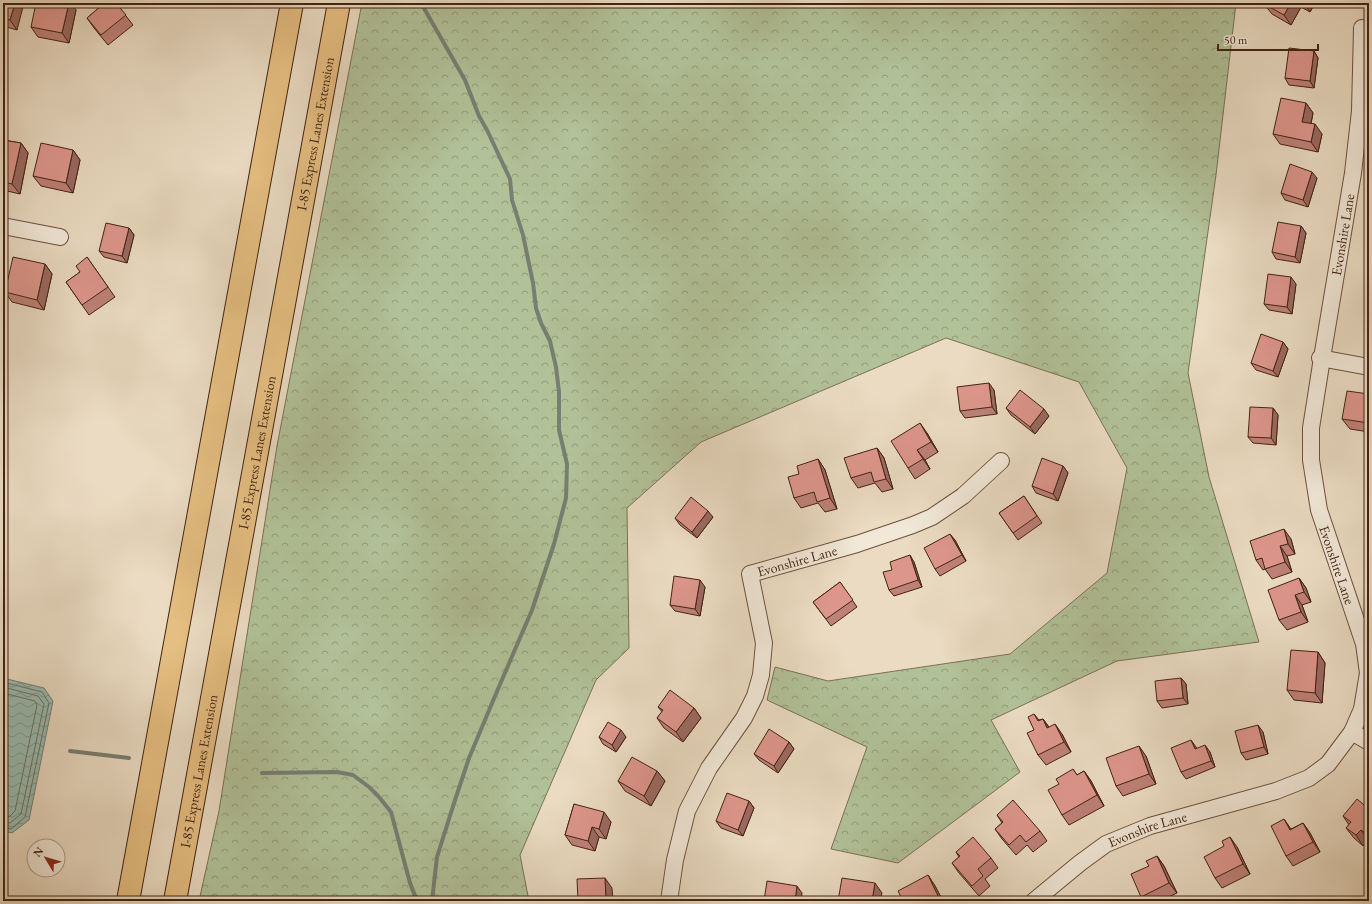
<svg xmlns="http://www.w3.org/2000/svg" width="1372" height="904" font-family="'EB Garamond',serif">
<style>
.forest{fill:url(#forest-crowns);stroke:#7a7255}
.water{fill:url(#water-waves);stroke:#767f71}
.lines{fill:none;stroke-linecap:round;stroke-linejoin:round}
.shore{stroke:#6d7062;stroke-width:1}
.stream{stroke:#767f71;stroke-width:4}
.minor-casing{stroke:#6c523e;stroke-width:18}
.motorway-casing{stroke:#422412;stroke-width:24}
.minor{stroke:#f1e8d7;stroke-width:16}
.motorway{stroke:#e5be81;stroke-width:22}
.wall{fill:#be8178;stroke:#422412}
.shaded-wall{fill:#9b6962;stroke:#422412}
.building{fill:#dd968c;stroke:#422412}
.labels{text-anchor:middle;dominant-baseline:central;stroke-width:3;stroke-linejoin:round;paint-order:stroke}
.street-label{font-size:14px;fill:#422412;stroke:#f1e8d7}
</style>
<defs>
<pattern id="forest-crowns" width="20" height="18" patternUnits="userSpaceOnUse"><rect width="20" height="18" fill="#b1c198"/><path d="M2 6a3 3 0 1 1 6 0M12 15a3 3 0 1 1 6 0" fill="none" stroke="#929d7b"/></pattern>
<pattern id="water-waves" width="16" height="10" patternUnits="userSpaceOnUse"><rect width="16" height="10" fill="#98bbb1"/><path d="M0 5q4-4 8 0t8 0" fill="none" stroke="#7e988f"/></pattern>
</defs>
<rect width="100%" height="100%" fill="#eadbc2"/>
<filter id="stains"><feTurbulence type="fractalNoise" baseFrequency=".005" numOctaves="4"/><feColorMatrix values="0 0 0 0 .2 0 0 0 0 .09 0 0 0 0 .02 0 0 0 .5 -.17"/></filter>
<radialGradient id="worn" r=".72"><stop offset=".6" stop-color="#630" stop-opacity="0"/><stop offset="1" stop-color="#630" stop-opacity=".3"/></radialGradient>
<path class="forest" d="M362,3H1236L1216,175L1188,373L1209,477L1259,642L1117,661L991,720L1020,772L898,863L831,849L867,747L767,700L775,667L828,681L1010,654L1107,573L1127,468L1079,382L946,338L701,442L627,508L629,648L596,680L520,855L529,901H199L219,811L277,446Z"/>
<path class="water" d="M3,678L44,688L53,701L29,820L12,833L3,831Z"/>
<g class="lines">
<g class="shore">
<path d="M3,682L42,692L49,703L25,817L11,829L3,827"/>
<path d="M3,687L38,696L44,704L21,814L10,823L3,822"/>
<path d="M3,693L35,701L37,705L15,811L9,817L3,816"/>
</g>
<g class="stream">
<path d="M421,3L465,80L479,116L487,130L510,179L512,200L523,235L533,283L536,308L541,323L550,341L556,367L559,392V430L567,464L566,498L554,544L532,610L498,689L469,758L455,800L437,857L432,901"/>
<path d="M70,751L129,758"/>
<path d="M262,773L337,772L353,775L369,787L379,797L391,812L410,883L417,901"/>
</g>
<defs>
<g id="minor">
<path d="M3,226L60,237"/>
<path d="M1320,358L1369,367"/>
<path d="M1352,732L1369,742"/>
<path id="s1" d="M669,901L675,860L687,811L709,768L744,718L755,696L761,675L764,643L750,574L857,544L913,525L932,517L963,496L1001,461"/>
<path id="s2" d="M1034,901L1080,863L1106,844L1150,826L1276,791L1309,778L1328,764L1352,732L1362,709L1368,673L1364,644L1319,510L1311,460V428L1322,358L1353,173L1360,111L1362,28"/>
</g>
<g id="motorway">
<path d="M128,901L292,3"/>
<path id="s3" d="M175,901L339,3"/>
</g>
</defs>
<use href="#minor" class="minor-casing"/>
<use href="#motorway" class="motorway-casing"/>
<use href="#minor" class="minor"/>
<use href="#motorway" class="motorway"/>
</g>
<g class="wall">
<path d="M3,3L17,30L3,26Z"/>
<path d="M99,3H116L133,25L108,45L94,28L87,18L101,6Z"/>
<path d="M1265,3H1315L1310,12L1301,7L1291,25L1272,14L1264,4Z"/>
<path d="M54,7L76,10L69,43L38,37L31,27Z"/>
<path d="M1314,51L1318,58L1314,88L1289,85L1285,78Z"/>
<path d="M1306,103L1313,113L1311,124L1322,134L1318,152L1280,144L1273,134Z"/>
<path d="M3,140L21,143L28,153L20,194L3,190Z"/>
<path d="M73,150L80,160L73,193L41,186L33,176Z"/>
<path d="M1317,178L1308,207L1285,200L1281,193Z"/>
<path d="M1301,226L1306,233L1300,263L1276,259L1272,252Z"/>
<path d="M129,228L134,235L127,263L104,257L99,251Z"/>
<path d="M87,257L115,297L89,315L66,282L80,272Z"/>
<path d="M45,264L52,274L44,310L12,302L5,292Z"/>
<path d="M1296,284L1292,314L1269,310L1264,304Z"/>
<path d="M1283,342L1288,349L1278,377L1256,370L1251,363Z"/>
<path d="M994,390L997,414L965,418L960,411Z"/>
<path d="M1369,394V432L1350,429L1342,419Z"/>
<path d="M1006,408L1049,416L1035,434L1011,415Z"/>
<path d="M1273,408L1278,415L1276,445L1253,443L1248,437Z"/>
<path d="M927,433L938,452L925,460L930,469L915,479L908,468Z"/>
<path d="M877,448L884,458L893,489L882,492L875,483L858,488L851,478Z"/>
<path d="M818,459L825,470L837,509L825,512L818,503L801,508L794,498L799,474Z"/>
<path d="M1063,466L1068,473L1058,501L1036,493L1032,486Z"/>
<path d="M1024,496L1042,523L1018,540L999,513Z"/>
<path d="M713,517L697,538L680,525L675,518Z"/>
<path d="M1291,539L1295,554L1287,556L1292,572L1272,579L1265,569L1263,570L1256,560Z"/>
<path d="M955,540L966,561L940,576L935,569Z"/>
<path d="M914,562L922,587L894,596L889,590Z"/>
<path d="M1299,578L1306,588L1311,602L1302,605L1308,622L1287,630L1279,620Z"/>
<path d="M840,582L857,607L831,626L813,602Z"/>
<path d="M705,587L700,616L675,611L670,605Z"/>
<path d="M1318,652L1325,663L1322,703L1294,700L1287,690Z"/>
<path d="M1181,678L1186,684L1188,704L1162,708L1157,701Z"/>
<path d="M658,707L694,708L701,718L683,742L664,728L657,718L662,712Z"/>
<path d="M1034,714L1039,720L1043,719L1049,727L1062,734L1071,752L1046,765L1038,755L1034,730Z"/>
<path d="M1263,732L1268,754L1246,760L1241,753Z"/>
<path d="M599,737H626L616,752L603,744Z"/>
<path d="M789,742L794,749L778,773L759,760L754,754Z"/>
<path d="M1196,747V749L1210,752L1215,767L1186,779L1181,772Z"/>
<path d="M1146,756L1156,784L1123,796L1116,786Z"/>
<path d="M1073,769L1077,775L1084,771L1091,781L1104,806L1069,825L1062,815L1059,784Z"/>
<path d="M657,771L665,781L651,806L625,791L618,781Z"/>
<path d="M749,801L754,808L743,836L721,828L716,821Z"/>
<path d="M574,804L611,822L606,839L599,837L595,851L572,845L565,835Z"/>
<path d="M1369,809V841L1368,840L1363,846L1354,838L1346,828L1349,825L1343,816Z"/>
<path d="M997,815L1040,831L1047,841L1033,852L1027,845L1016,855L1002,839L995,829L1002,823Z"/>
<path d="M1303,823L1310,833L1320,852L1293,866L1286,856L1291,829Z"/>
<path d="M1237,847L1250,874L1222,888L1215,878Z"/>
<path d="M956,852L991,858L998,868L985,879L990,886L979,896L959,873L952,863L959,857Z"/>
<path d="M1157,856L1164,866L1177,893L1160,901H1144L1141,897L1149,866Z"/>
<path d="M928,875L935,886L943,901H903Z"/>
</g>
<g class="shaded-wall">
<path d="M15,3H24L17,30L10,20Z"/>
<path d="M69,3H71L76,10L69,43L62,33Z"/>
<path d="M1291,3H1299L1301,7L1291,25L1284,15Z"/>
<path d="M1304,3H1315L1310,12Z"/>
<path d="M1314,51L1318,58L1314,88L1310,81Z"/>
<path d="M1306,103L1313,113L1309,132L1302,122Z"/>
<path d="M1315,124L1322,134L1318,152L1311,142Z"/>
<path d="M21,143L28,153L20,194L12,184Z"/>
<path d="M73,150L80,160L73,193L66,183Z"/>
<path d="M1312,172L1317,178L1308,207L1303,200Z"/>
<path d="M1301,226L1306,233L1300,263L1295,257Z"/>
<path d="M129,228L134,235L127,263L122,256Z"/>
<path d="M45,264L52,274L44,310L37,300Z"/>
<path d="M1291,277L1296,284L1292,314L1287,307Z"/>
<path d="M1283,342L1288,349L1278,377L1273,371Z"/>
<path d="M989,383L994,390L997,414L992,407Z"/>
<path d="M1273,408L1278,415L1276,445L1271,438Z"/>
<path d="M1044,409L1049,416L1035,434L1030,427Z"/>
<path d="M920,423L927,433L938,452L931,442Z"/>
<path d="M877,448L884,458L893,489L886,479Z"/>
<path d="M917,450L925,460L930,469L923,459Z"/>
<path d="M818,459L825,470L837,509L830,498Z"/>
<path d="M1063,466L1068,473L1058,501L1053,494Z"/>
<path d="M708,511L713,517L697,538L692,532Z"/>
<path d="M1284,529L1291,539L1295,554L1288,544Z"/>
<path d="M950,534L955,540L966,561L962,555Z"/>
<path d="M1280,546L1287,556L1292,572L1285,562Z"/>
<path d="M910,555L914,562L922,587L918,580Z"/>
<path d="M1299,578L1306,588L1311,602L1304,592Z"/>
<path d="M700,580L705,587L700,616L695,609Z"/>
<path d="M1295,595L1302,605L1308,622L1301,612Z"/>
<path d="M1318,652L1325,663L1322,703L1315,693Z"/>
<path d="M1181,678L1186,684L1188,704L1183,698Z"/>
<path d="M694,708L701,718L683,742L676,732Z"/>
<path d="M1043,719L1050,729L1047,728Z"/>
<path d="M1055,724L1062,734L1071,752L1064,742Z"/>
<path d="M1258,725L1263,732L1268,754L1264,747Z"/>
<path d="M621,730L626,737L616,752L612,745Z"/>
<path d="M1191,740L1196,747L1199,756L1195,749Z"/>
<path d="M789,742L794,749L778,773L774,766Z"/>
<path d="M1205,745L1210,752L1215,767L1211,761Z"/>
<path d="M1139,746L1146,756L1156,784L1149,774Z"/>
<path d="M657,771L665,781L651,806L644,796Z"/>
<path d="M1084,771L1091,781L1104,806L1097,795Z"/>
<path d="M749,801L754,808L743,836L738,830Z"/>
<path d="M604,812L611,822L606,839L599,829Z"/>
<path d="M1284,819L1291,829L1290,830Z"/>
<path d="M1303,823L1310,833L1320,852L1313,842Z"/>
<path d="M592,827L599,837L595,851L588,841Z"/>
<path d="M1361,830L1368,840L1363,846L1356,835Z"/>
<path d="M1230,837L1237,847L1250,874L1243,864Z"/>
<path d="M1157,856L1164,866L1177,893L1169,883Z"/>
<path d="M928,875L935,886L943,901H942L938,896Z"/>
<path d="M605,878L612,888L613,901H606Z"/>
<path d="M875,883L882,893L880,901H872Z"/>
<path d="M797,886L802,893L801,901H795Z"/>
</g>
<g class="building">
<path d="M3,3H15L10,20L3,18Z"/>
<path d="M36,3L54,7L55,3H69L62,33L31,27Z"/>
<path d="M100,3H116L126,15L101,35L87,18L102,5Z"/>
<path d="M1265,3H1291L1284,15L1264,4Z"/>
<path d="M1289,48L1314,51L1310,81L1285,78Z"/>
<path d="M1281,98L1306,103L1302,122L1315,124L1311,142L1273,134Z"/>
<path d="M3,140L21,143L12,184L3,182Z"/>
<path d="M41,143L73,150L66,183L33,176Z"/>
<path d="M1290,164L1312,172L1303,200L1281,193Z"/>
<path d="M1278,222L1301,226L1295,257L1272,252Z"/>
<path d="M106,223L129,228L122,256L99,251Z"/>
<path d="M1369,250V260L1366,259Z"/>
<path d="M13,257L45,264L37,300L5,292Z"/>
<path d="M87,257L108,287L82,305L66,282L80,272L76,266Z"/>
<path d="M1268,274L1291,277L1287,307L1264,304Z"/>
<path d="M1261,334L1283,342L1273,371L1251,363Z"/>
<path d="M989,383L992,407L960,411L957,387Z"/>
<path d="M1020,390L1044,409L1030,427L1006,408Z"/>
<path d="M1347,391L1369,394V423L1342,419Z"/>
<path d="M1250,407L1273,408L1271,438L1248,437Z"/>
<path d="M920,423L931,442L917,450L923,459L908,468L891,441Z"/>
<path d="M877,448L886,479L874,482L871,472L851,478L844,458Z"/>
<path d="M1042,458L1063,466L1053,494L1032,486Z"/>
<path d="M818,459L830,498L817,502L814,492L794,498L788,477L799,474L797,466Z"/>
<path d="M1024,496L1037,516L1013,533L999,513Z"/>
<path d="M691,497L708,511L692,532L675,518Z"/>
<path d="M1284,529L1288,544L1280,546L1285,562L1265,569L1262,558L1256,560L1250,541Z"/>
<path d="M950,534L962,555L935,569L924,548Z"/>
<path d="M910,555L918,580L889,590L883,572L892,570L890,562Z"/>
<path d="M674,576L700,580L695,609L670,605Z"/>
<path d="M1299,578L1304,592L1295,595L1301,612L1279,620L1268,590Z"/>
<path d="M840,582L853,600L826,619L813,602Z"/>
<path d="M1291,650L1318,652L1315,693L1287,690Z"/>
<path d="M1181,678L1183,698L1157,701L1155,681Z"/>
<path d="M670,690L694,708L676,732L657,718L663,710L658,707Z"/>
<path d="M1034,714L1038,721L1043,719L1047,728L1055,724L1064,742L1038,755L1027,733L1034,730L1028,717Z"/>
<path d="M608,722L621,730L612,745L599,737Z"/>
<path d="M1258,725L1264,747L1241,753L1235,731Z"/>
<path d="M769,729L789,742L774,766L754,754Z"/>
<path d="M1191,740L1195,749L1205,745L1211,761L1181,772L1171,748Z"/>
<path d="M1139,746L1149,774L1116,786L1106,758Z"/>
<path d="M632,757L657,771L644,796L618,781Z"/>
<path d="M1073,769L1077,775L1084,771L1097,795L1062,815L1048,790L1059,784L1056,779Z"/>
<path d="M727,793L749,801L738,830L716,821Z"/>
<path d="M1357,799L1369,809V835H1368L1361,830L1356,835L1346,828L1351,822L1343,816Z"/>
<path d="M1013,800L1040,831L1026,842L1020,835L1009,845L995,829L1003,822L997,815Z"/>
<path d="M574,804L604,812L599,829L592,827L588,841L565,835Z"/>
<path d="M1284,819L1290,830L1303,823L1313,842L1286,856L1271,826Z"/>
<path d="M973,837L991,858L978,869L983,876L972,886L952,863L960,856L956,852Z"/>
<path d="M1230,837L1243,864L1215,878L1204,857L1224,846L1222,841Z"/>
<path d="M1157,856L1169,883L1141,897L1131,874L1149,866L1146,861Z"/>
<path d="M928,875L938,896L928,901H903L898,891Z"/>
<path d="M605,878L606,901H578L577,879Z"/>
<path d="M842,878L875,883L872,901H838Z"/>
<path d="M767,881L797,886L795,901H764Z"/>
</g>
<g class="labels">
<g class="street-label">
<text stroke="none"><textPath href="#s3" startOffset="780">I-85 Express Lanes Extension</textPath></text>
<text stroke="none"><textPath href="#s2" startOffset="880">Evonshire Lane</textPath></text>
<text stroke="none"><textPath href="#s3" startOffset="456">I-85 Express Lanes Extension</textPath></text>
<text stroke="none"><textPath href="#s1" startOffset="399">Evonshire Lane</textPath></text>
<text transform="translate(1337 565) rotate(71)">Evonshire Lane</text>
<text stroke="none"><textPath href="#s3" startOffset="132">I-85 Express Lanes Extension</textPath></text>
<text stroke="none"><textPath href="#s2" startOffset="136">Evonshire Lane</textPath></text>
</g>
</g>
<rect width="1372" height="904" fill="none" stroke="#eadbc2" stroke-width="16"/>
<rect x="4" y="4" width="1364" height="896" fill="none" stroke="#422412" stroke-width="2"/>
<rect x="8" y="8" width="1356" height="888" fill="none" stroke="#422412"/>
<g transform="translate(46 858) rotate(308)"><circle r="19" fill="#f1e8d7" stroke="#ab9a88"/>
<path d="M0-3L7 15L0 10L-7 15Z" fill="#8f2418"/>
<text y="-6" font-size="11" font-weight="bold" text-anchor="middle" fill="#422412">N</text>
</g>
<path d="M1218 44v6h100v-6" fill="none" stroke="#422412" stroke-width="2"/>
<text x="1224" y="44" font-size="12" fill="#422412" stroke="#f1e8d7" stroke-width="3" paint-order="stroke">50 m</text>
<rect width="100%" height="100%" filter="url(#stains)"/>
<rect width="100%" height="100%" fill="url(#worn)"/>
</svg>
